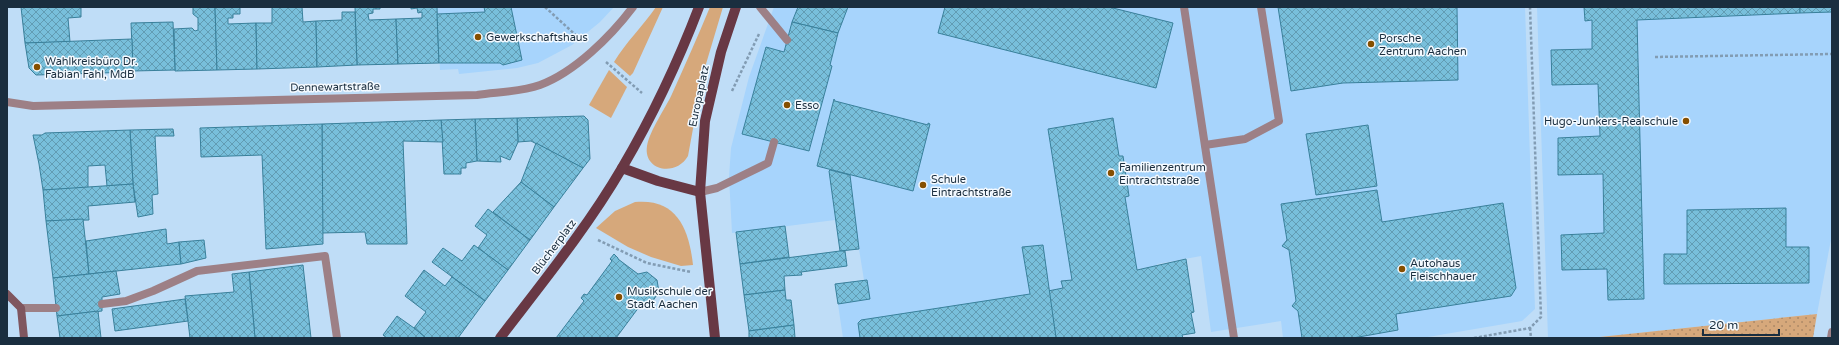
<svg xmlns="http://www.w3.org/2000/svg" width="1839" height="345" font-family="'Varela Round',sans-serif">
<style>
.built{fill:#a7d4fc}
.grass{fill:#d6a87b}
.park{fill:url(#park-dots)}
.building{fill:url(#building-cross-hatch);stroke:#39809b}
.lines{fill:none;stroke-linecap:round;stroke-linejoin:round}
.path{stroke:#829cb3;stroke-width:2.5;stroke-dasharray:3 2;stroke-linecap:butt}
.service{stroke:#9d8086;stroke-width:8}
.minor{stroke:#9d8086;stroke-width:8}
.secondary{stroke:#7f565f;stroke-width:8}
.primary{stroke:#683844;stroke-width:10}
.poi-dot{fill:#864f00;stroke:#f5faff;stroke-width:1.5}
.labels{text-anchor:middle;dominant-baseline:central;stroke-width:3;stroke-linejoin:round;paint-order:stroke}
.poi-label{font-size:11px;fill:#1a2e3f;stroke:#f5faff;text-anchor:start}
.street-label{font-size:11px;fill:#1a2e3f;stroke:#f5faff}
</style>
<defs>
<pattern id="park-dots" width="8" height="8" patternUnits="userSpaceOnUse"><rect width="8" height="8" fill="#d6a87b"/><path d="M2 2h.1M6 6h.1" fill="none" stroke="#ad8966" stroke-width="1.8" stroke-linecap="round"/></pattern>
<pattern id="building-cross-hatch" width="8" height="8" patternUnits="userSpaceOnUse"><rect width="8" height="8" fill="#78bfdb"/><path d="M0 0l8 8M0 8l8-8" fill="none" stroke="#629cb3"/></pattern>
</defs>
<rect width="100%" height="100%" fill="#bfddf7"/>
<g class="built">
<path d="M437,7H614L600,22L572,45L538,63L517,68L459,74L458,69L440,70Z"/>
<path d="M774,7H1525L1535,309L1522,321L1422,338H1283L1281,321L1211,332L1201,256L1157,264V266L1062,281L1063,288L1049,291L1056,338H843L835,284L864,280L859,249L840,251L835,220L732,233L729,177L731,148L749,77Z"/>
<path d="M1537,7H1832V234L1817,314L1590,338H1548Z"/>
</g>
<g class="grass">
<path d="M656,7H663L633,73L630,76L614,62C626,42 643,26 656,7Z"/>
<path d="M710,7H723L703,74L688,156C676,177 643,171 647,146C650,130 665,109 672,94C685,65 698,36 710,7Z"/>
<path d="M609,70L627,87L611,118L589,105Z"/>
<path d="M635,202C677,198 689,229 693,265L681,266L651,257L628,247L596,228L615,211Z"/>
</g>
<path class="park" d="M1817,314L1813,338H1590Z"/>
<g class="building">
<path d="M21,7H81V17L68,18L70,42L25,43Z"/>
<path d="M193,7H215L217,70L175,71L174,29L192,28L195,31L198,30V18L193,14Z"/>
<path d="M215,7H240V14H233V18H228V24L256,23L257,69L217,70Z"/>
<path d="M272,7H302L303,22L316,21L317,67L257,69L256,23H272Z"/>
<path d="M355,7H380V9H373V13L368,14L369,20L396,19L398,64L357,65Z"/>
<path d="M411,7H437L439,63L398,64L396,19L422,18V12L418,13L417,8L411,9Z"/>
<path d="M484,7H511L522,60L503,65L500,63H439L437,14L485,12Z"/>
<path d="M798,7H848L838,33L792,22Z"/>
<path d="M945,7H1109L1173,23L1156,88L938,33Z"/>
<path d="M1278,7H1457L1458,80L1343,83L1291,91Z"/>
<path d="M1584,7H1800V13L1637,20L1644,299L1608,300L1607,269L1562,270L1561,235L1604,233L1603,174L1558,175V138L1600,136L1598,84L1552,85L1551,50L1592,49V20L1585,21Z"/>
<path d="M1800,7H1832V12L1800,13Z"/>
<path d="M342,12H355L357,65L317,67L316,21L342,20Z"/>
<path d="M173,22L175,70L133,71L131,23Z"/>
<path d="M792,22L838,33L830,65L832,66L809,151L742,134L766,47L784,52Z"/>
<path d="M132,39L133,72L36,75L29,68L25,43Z"/>
<path d="M834,99L835,101L928,125V123L930,124L913,191L817,166Z"/>
<path d="M584,116L588,120L590,159L583,168L531,141L518,142L517,118Z"/>
<path d="M517,118L518,142L510,160L500,156L501,162L477,161L475,119Z"/>
<path d="M1113,118L1119,156H1123L1129,196L1125,197L1137,270L1186,259L1194,312L1191,313L1195,333L1182,335L1183,338H1056L1048,291L1063,288L1061,281L1072,280L1048,129Z"/>
<path d="M475,119L477,161L466,163V168H461V174H444L441,120Z"/>
<path d="M441,120L443,142L403,141L407,244H367L365,232L322,233V124Z"/>
<path d="M322,124L323,244L266,249L262,155L201,157L200,128Z"/>
<path d="M1368,125L1377,186L1316,195L1306,134Z"/>
<path d="M173,129L174,136H155L158,194L152,195L153,214L138,217L133,184L130,130Z"/>
<path d="M130,130L133,184L107,186L105,165L88,166V188L43,190L39,164L33,135H42L45,133Z"/>
<path d="M536,143L583,168L554,207L521,182Z"/>
<path d="M830,170L850,175L859,249L840,251L829,171Z"/>
<path d="M521,182L554,207L530,240L493,212Z"/>
<path d="M133,184L135,202L88,206L89,220L46,221L43,190Z"/>
<path d="M1377,190L1382,222L1503,203L1516,288L1511,296L1396,314L1398,330L1353,338H1302L1298,311L1292,306L1296,301L1289,250L1282,246L1287,240L1281,204Z"/>
<path d="M1786,208V247H1809V283L1664,284V254H1687V210Z"/>
<path d="M488,209L530,240L508,270L478,248L487,235L475,226Z"/>
<path d="M83,219L89,274L53,278L46,221Z"/>
<path d="M785,226L789,257L740,264L736,232Z"/>
<path d="M166,229L167,244L179,242L181,264L89,274L86,241Z"/>
<path d="M204,240L206,258L181,264L179,242Z"/>
<path d="M474,245L508,270L485,301L432,262L443,248L462,261Z"/>
<path d="M1043,245L1056,338H860L858,323L861,320L1030,294L1022,247Z"/>
<path d="M840,251H845L847,266L801,272L802,275L784,276L785,290L744,295L740,264Z"/>
<path d="M614,254L618,258V259L638,274L647,272L657,280L659,292L652,302L642,303L616,338H556L584,301L581,298L584,294L587,295L612,261L610,259Z"/>
<path d="M303,265L311,338H255L249,272Z"/>
<path d="M424,270L445,286L452,277L485,301L458,338H426L414,328L426,312L405,296Z"/>
<path d="M116,271L120,294L102,297V311L57,316L53,278Z"/>
<path d="M249,272L255,338H190L185,296L234,292L232,274Z"/>
<path d="M867,280L870,299L838,304L835,284Z"/>
<path d="M785,290L786,300H791L794,325L749,331L744,295Z"/>
<path d="M185,299L188,321L115,331L112,309Z"/>
<path d="M98,311L101,338H60L57,316Z"/>
<path d="M397,316L414,328L426,338H387L383,335Z"/>
<path d="M794,325L795,338H749V331Z"/>
</g>
<g class="lines">
<g class="path">
<path d="M545,7L580,39"/>
<path d="M1655,57L1832,54"/>
<path d="M606,62L642,93"/>
<path d="M732,91L759,34"/>
<path d="M598,240L647,263L691,272"/>
<path d="M1530,328L1531,338"/>
<path d="M1474,338L1530,328L1541,317L1530,7"/>
</g>
<g class="service">
<path d="M760,7L787,40"/>
<path d="M1184,7L1234,338"/>
<path d="M1205,145L1245,139L1279,121L1261,7"/>
<path d="M700,192L717,188L768,163L774,142"/>
<path d="M102,304L126,301L153,291L197,271L325,256L337,338"/>
<path d="M21,308H56"/>
</g>
<g class="minor">
<path d="M7,102L33,106L477,95C498,92 520,92 540,85C575,72 611,36 633,7"/>
<path d="M1831,338L1832,332"/>
</g>
<path class="secondary" d="M7,294L21,308L24,338"/>
<g class="primary">
<path d="M622,168L658,181L700,192"/>
<path d="M500,338C542,283 587,228 622,168C652,117 678,62 699,7"/>
<path d="M715,338L700,192L705,121L721,52L736,7"/>
</g>
</g>
<g class="poi-dot">
<circle cx="478" cy="37" r="4"/>
<circle cx="1371" cy="44" r="4"/>
<circle cx="37" cy="67" r="4"/>
<circle cx="787" cy="105" r="4"/>
<circle cx="1686" cy="121" r="4"/>
<circle cx="1111" cy="173" r="4"/>
<circle cx="923" cy="185" r="4"/>
<circle cx="1402" cy="269" r="4"/>
<circle cx="619" cy="297" r="4"/>
</g>
<g class="labels">
<g class="poi-label">
<text x="486" y="37">Gewerkschaftshaus</text>
<text x="1379" y="38">Porsche<tspan x="1379" dy="13">Zentrum Aachen</tspan></text>
<text x="45" y="61">Wahlkreisbüro Dr.<tspan x="45" dy="13">Fabian Fahl, MdB</tspan></text>
<text x="795" y="105">Esso</text>
<text x="1678" y="121" text-anchor="end">Hugo-Junkers-Realschule</text>
<text x="1119" y="167">Familienzentrum<tspan x="1119" dy="13">Eintrachtstraße</tspan></text>
<text x="931" y="179">Schule<tspan x="931" dy="13">Eintrachtstraße</tspan></text>
<text x="1410" y="263">Autohaus<tspan x="1410" dy="13">Fleischhauer</tspan></text>
<text x="627" y="291">Musikschule der<tspan x="627" dy="13">Stadt Aachen</tspan></text>
</g>
<g class="street-label">
<text transform="translate(335 87) rotate(-1)">Dennewartstraße</text>
<text transform="translate(699 96) rotate(-78)">Europaplatz</text>
<text transform="translate(554 247) rotate(-53)">Blücherplatz</text>
</g>
</g>
<rect width="1839" height="345" fill="none" stroke="#1a2e3f" stroke-width="16"/>
<path d="M1703 329v6h76v-6" fill="none" stroke="#1a2e3f" stroke-width="2"/>
<text x="1709" y="329" font-size="12" fill="#1a2e3f" stroke="#f5faff" stroke-width="3" paint-order="stroke">20 m</text>
</svg>
